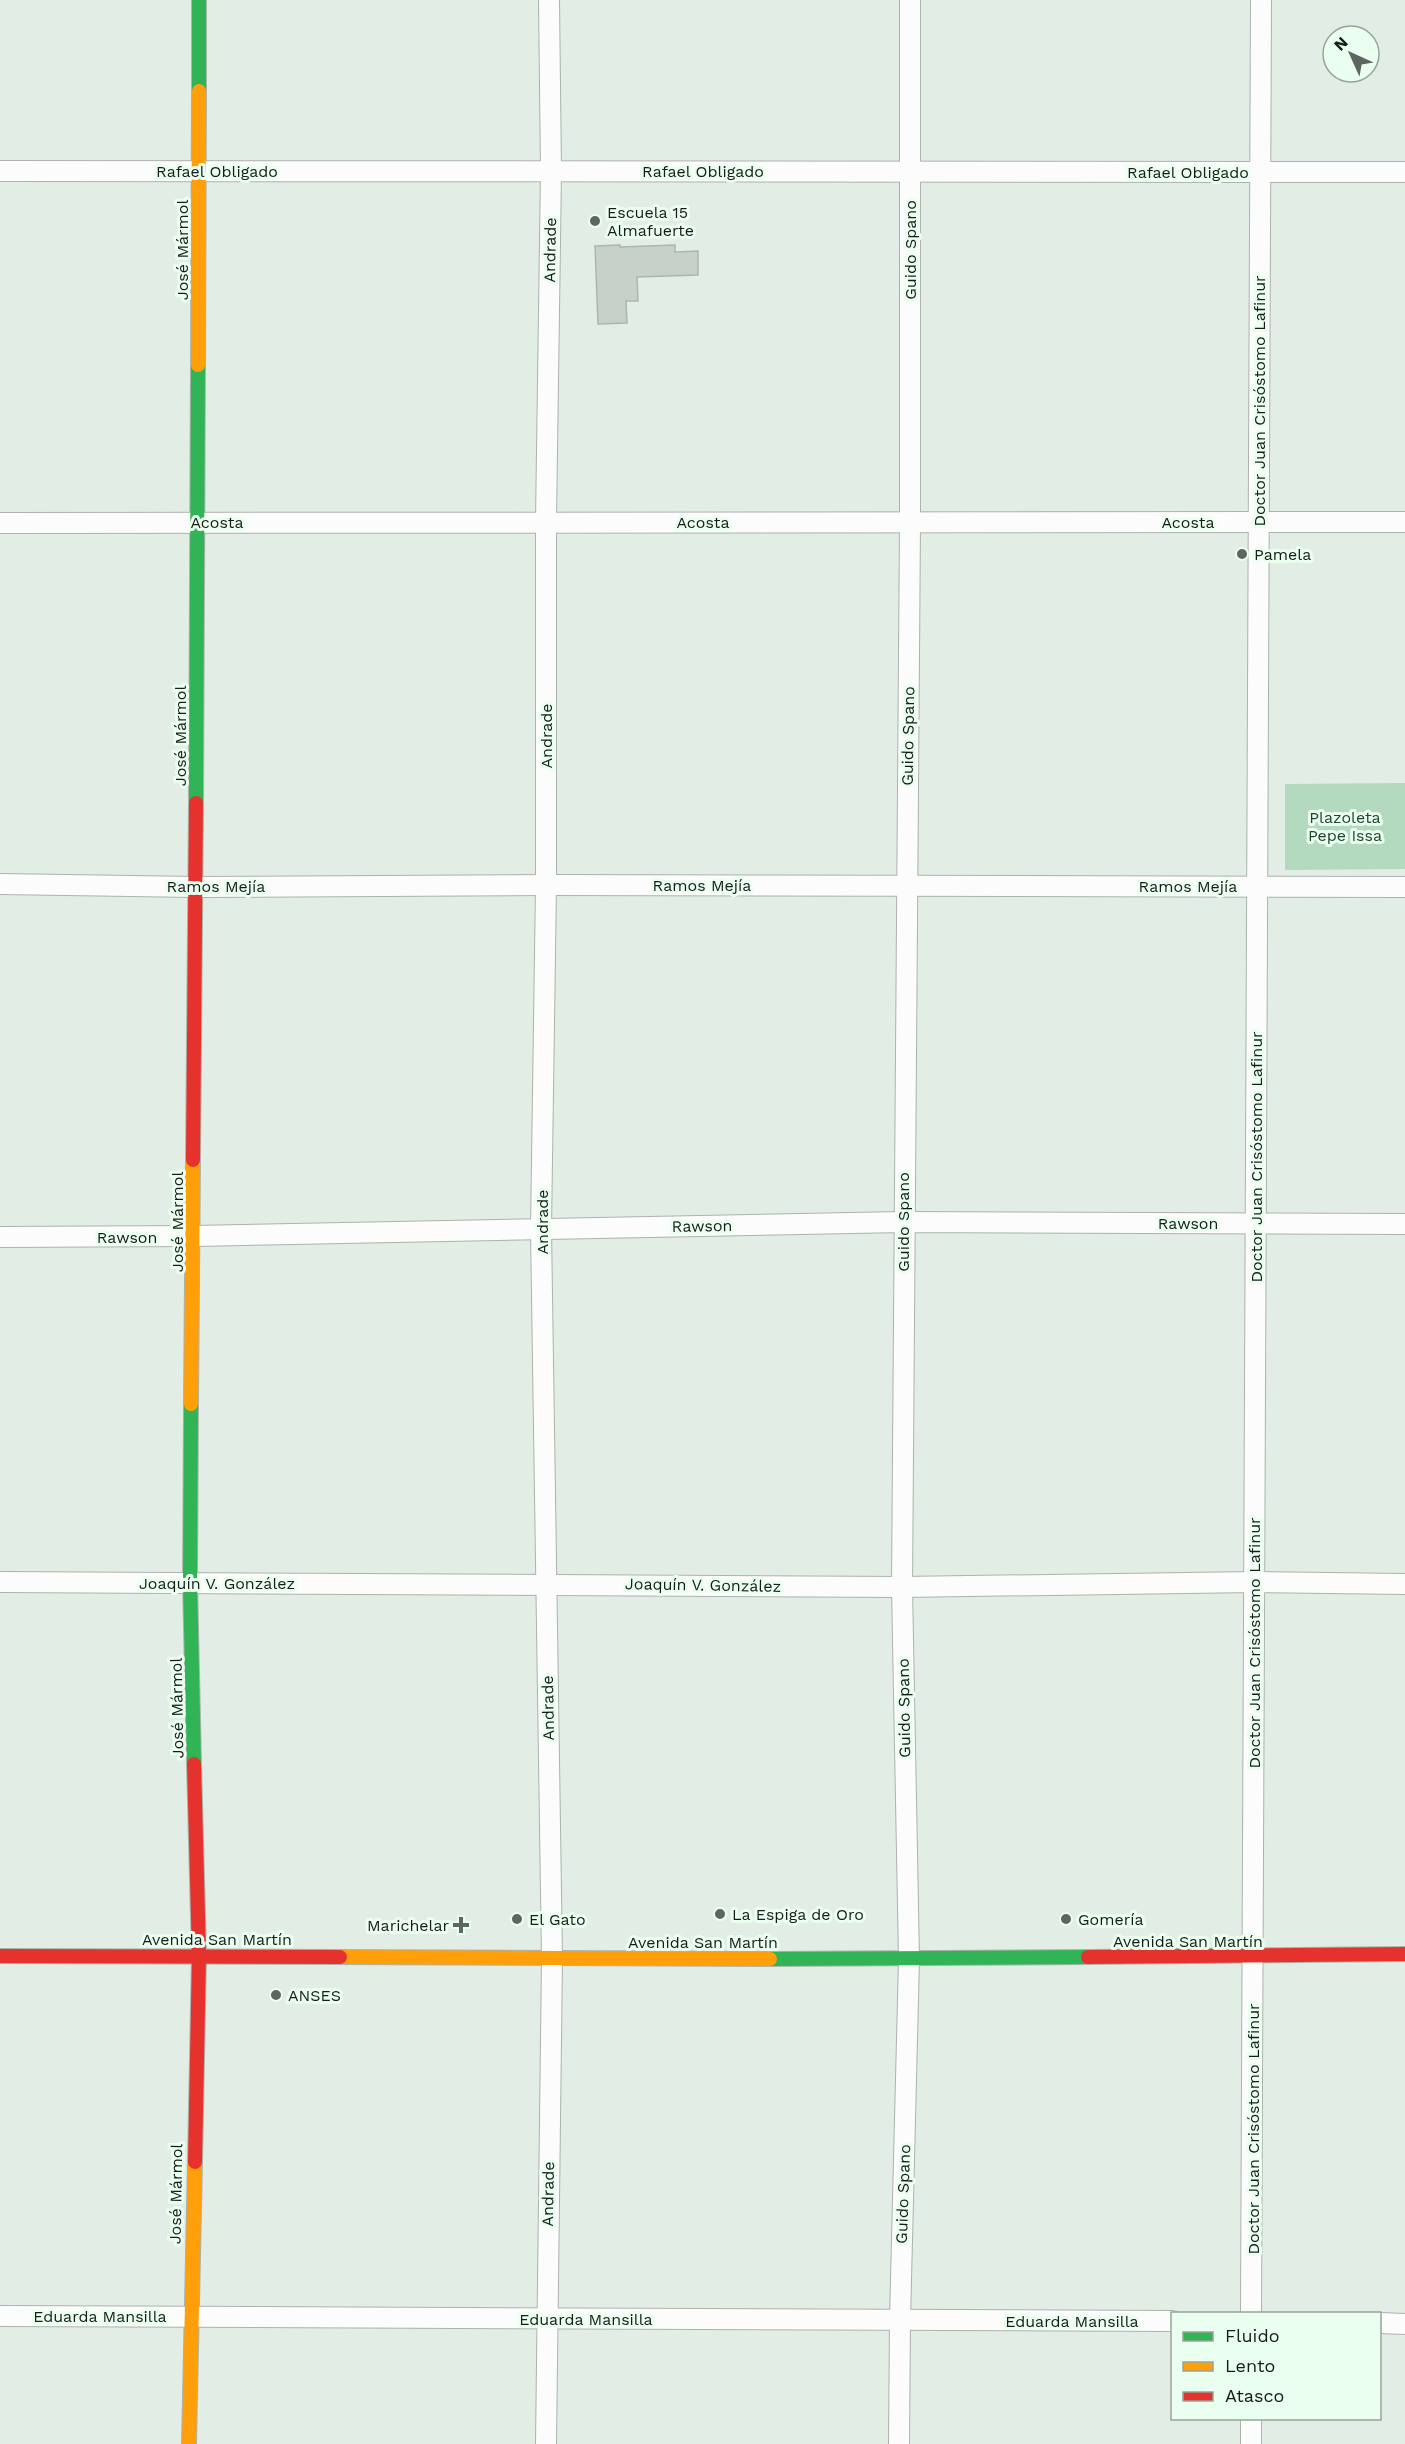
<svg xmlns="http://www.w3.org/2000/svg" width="1405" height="2444" font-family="'Work Sans',sans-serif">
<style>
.green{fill:#b3dabe}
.building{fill:#c8d0ca;stroke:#adb5b0;stroke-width:1.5}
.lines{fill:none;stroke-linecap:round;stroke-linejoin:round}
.street-casing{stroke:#acb3ad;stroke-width:22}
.fast-casing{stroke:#acb3ad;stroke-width:16}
.slow-casing{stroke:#acb3ad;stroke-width:16}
.jam-casing{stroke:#acb3ad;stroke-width:16}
.street{stroke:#fbfcfb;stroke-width:20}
.fast{stroke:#30b455;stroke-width:14}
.slow{stroke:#ff9f0a;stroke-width:14}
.jam{stroke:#e5322d;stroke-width:14}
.poi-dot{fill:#5d6660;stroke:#ebfff0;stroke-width:2}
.labels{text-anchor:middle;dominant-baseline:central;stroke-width:6;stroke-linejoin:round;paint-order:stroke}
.street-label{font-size:16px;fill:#161d18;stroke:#ebfff0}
.poi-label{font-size:16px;fill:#161d18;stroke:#ebfff0;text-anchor:start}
.park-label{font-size:16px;fill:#1e452b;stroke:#ebfff0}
</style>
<rect width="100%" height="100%" fill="#e2ede5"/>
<path class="green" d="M1405,783V869L1285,870V784Z"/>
<path class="building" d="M620,245V247L675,245V252L698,251V275L637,277L638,301H626L627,323L598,324L595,246Z"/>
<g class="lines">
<defs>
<g id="street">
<path d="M0,171L1405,172"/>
<path d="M0,523L1405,522"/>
<path d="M0,884L196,887L546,885L1405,887"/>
<path d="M0,1237L193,1236L903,1222L1405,1224"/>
<path d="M0,1582L902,1587L1254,1582L1405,1584"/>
<path d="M1251,2314L1261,0"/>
<path d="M0,2316L1172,2321"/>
<path d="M1380,2323L1405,2324"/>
<path d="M546,2444L552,1959L541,1229L546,885V522L551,171L549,0"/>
<path d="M899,2444L900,2320L909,1959L902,1587L910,522V0"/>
<path d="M1251,2444V2418"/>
</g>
<g id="fast">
<path d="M199,91V0"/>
<path d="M196,803L198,365"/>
<path d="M191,1404L190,1582L194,1764"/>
<path d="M770,1959L1088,1957"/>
</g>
<g id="slow">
<path d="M198,365L199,91"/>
<path d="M191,1404L193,1160"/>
<path d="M340,1957L770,1959"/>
<path d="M189,2444L195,2162"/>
</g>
<g id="jam">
<path d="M193,1160L196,803"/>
<path d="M194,1764L199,1955L195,2162"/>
<path d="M0,1956L340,1957"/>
<path d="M1088,1957L1405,1954"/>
</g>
</defs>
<use href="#street" class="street-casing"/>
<use href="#fast" class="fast-casing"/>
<use href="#slow" class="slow-casing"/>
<use href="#jam" class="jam-casing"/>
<use href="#street" class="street"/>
<use href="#fast" class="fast"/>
<use href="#slow" class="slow"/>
<use href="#jam" class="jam"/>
</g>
<g class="poi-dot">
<circle cx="595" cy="221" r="6"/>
<circle cx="1242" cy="554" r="6"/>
<circle cx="720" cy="1914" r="6"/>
<circle cx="517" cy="1919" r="6"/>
<circle cx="1066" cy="1919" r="6"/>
<path d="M458 1916h6v6h6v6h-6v6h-6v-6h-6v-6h6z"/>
<circle cx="276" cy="1995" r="6"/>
</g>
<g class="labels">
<g class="street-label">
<text x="217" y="171">Rafael Obligado</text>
<text x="703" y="171">Rafael Obligado</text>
<text x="1188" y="172">Rafael Obligado</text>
<text transform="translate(182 250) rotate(-90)">José Mármol</text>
<text transform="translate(550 250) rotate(-89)">Andrade</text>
<text transform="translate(910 250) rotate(-90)">Guido Spano</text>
<text transform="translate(1259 401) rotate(-90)">Doctor Juan Crisóstomo Lafinur</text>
<text x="217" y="522">Acosta</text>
<text x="703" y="522">Acosta</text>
<text x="1188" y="522">Acosta</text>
<text transform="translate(180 736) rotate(-90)">José Mármol</text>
<text transform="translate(546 736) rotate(-90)">Andrade</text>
<text transform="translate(908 736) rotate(-89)">Guido Spano</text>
<text x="702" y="885">Ramos Mejía</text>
<text x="216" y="886">Ramos Mejía</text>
<text x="1188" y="886">Ramos Mejía</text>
<text transform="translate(1256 1157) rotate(-90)">Doctor Juan Crisóstomo Lafinur</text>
<text transform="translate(177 1222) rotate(-90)">José Mármol</text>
<text transform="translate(542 1222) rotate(-90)">Andrade</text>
<text transform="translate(903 1222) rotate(-90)">Guido Spano</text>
<text x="1188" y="1223">Rawson</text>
<text transform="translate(702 1226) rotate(-1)">Rawson</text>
<text x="127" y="1237">Rawson</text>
<text x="217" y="1583">Joaquín V. González</text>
<text transform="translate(703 1585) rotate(1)">Joaquín V. González</text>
<text transform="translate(1254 1643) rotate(-90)">Doctor Juan Crisóstomo Lafinur</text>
<text transform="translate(177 1708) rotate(-91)">José Mármol</text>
<text transform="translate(548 1708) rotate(-91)">Andrade</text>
<text transform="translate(904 1708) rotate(-91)">Guido Spano</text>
<text x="217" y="1939">Avenida San Martín</text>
<text x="1188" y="1941">Avenida San Martín</text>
<text x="703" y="1942">Avenida San Martín</text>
<text transform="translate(1253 2129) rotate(-90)">Doctor Juan Crisóstomo Lafinur</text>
<text transform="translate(176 2194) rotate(-89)">José Mármol</text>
<text transform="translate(548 2194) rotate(-89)">Andrade</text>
<text transform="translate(903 2194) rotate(-88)">Guido Spano</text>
<text x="100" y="2316">Eduarda Mansilla</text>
<text x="586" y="2319">Eduarda Mansilla</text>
<text x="1072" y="2321">Eduarda Mansilla</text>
</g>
<g class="poi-label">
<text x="607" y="212">Escuela 15<tspan x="607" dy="18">Almafuerte</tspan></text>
<text x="1254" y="554">Pamela</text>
<text x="732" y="1914">La Espiga de Oro</text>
<text x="529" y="1919">El Gato</text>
<text x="1078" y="1919">Gomería</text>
<text x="449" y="1925" text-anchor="end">Marichelar</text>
<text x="288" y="1995">ANSES</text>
</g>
<g class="park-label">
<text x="1345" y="817">Plazoleta<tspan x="1345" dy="18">Pepe Issa</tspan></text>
</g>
</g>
<rect x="1171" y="2312" width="210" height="108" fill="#ebfff0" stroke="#96a59a" stroke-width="1.5"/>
<rect x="1183" y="2332" width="30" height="9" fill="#30b455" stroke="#96a59a" stroke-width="1.5"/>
<text x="1225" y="2342" font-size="18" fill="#161d18">Fluido</text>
<rect x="1183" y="2362" width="30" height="9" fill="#ff9f0a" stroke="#96a59a" stroke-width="1.5"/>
<text x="1225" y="2372" font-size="18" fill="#161d18">Lento</text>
<rect x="1183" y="2392" width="30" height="9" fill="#e5322d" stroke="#96a59a" stroke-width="1.5"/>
<text x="1225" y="2402" font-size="18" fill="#161d18">Atasco</text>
<g transform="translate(1351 54) rotate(315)"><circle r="28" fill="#ebfff0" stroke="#96a59a" stroke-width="1.5"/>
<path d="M0-4.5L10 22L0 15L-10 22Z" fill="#5d6660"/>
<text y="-9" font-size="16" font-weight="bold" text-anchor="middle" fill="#161d18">N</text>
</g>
</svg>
